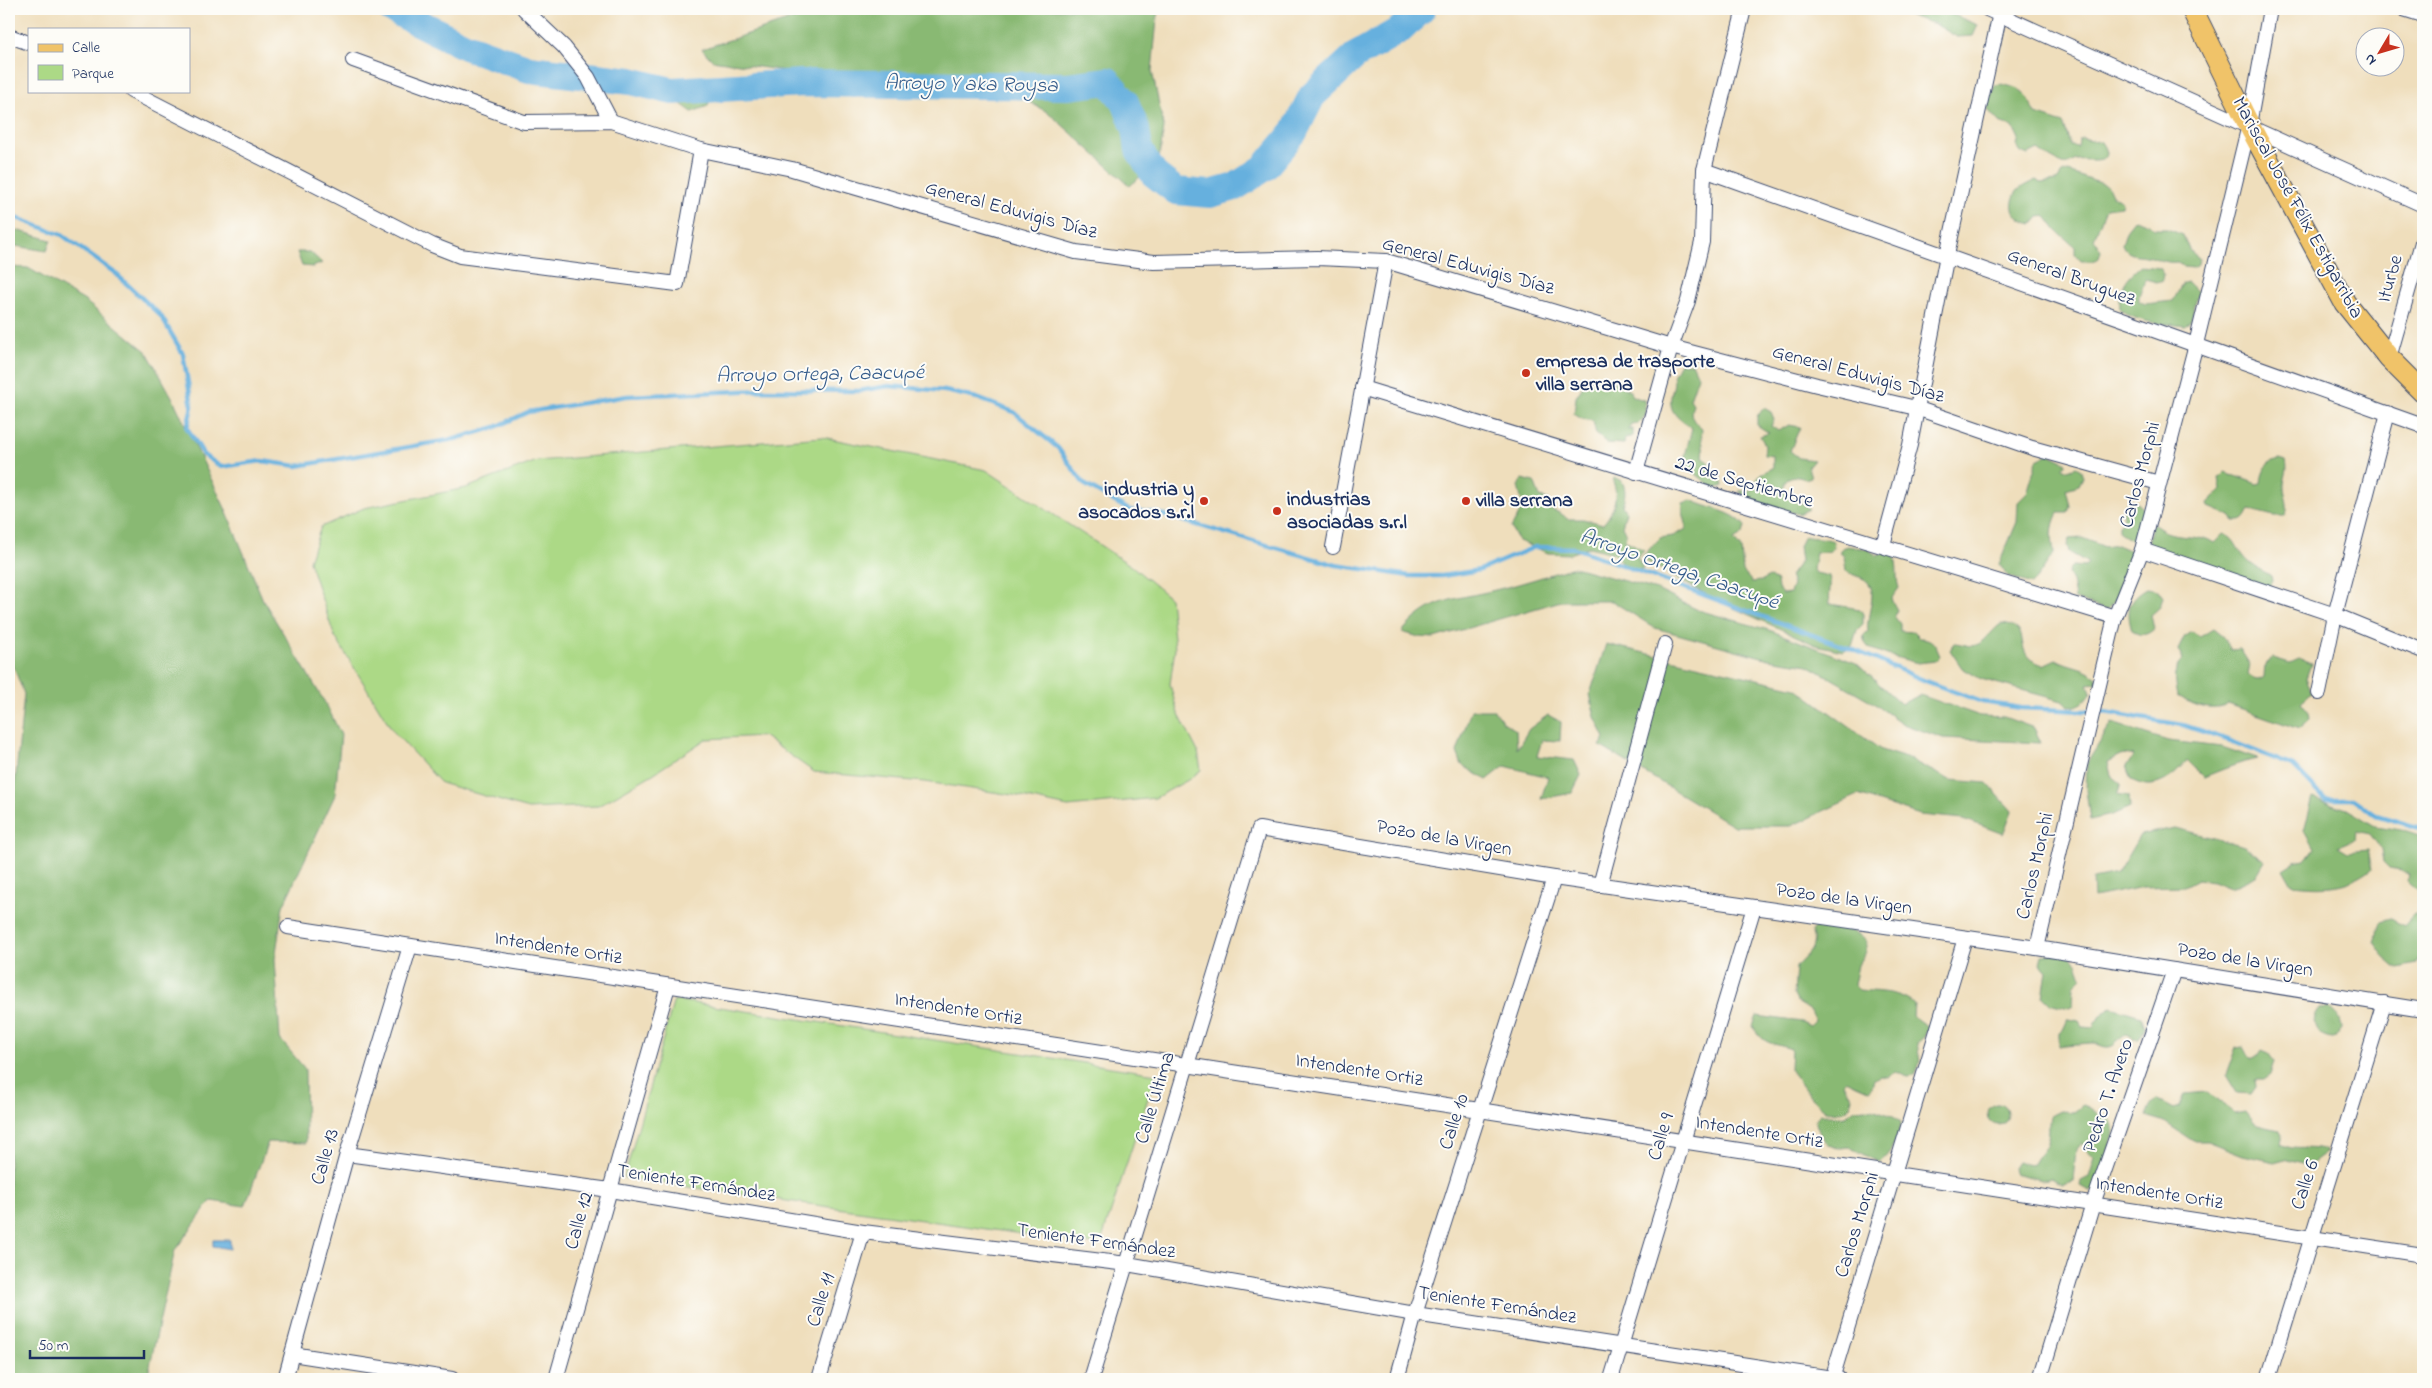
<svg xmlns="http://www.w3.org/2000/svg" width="2432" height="1388" font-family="'Indie Flower',sans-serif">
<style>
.green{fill:#acd986;stroke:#648472}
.forest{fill:#89b973;stroke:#527468}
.water{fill:#66b0de;stroke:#40709e}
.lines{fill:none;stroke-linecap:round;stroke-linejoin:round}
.stream{stroke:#66b0de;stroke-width:4.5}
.river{stroke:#66b0de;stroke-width:28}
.minor-casing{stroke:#3b496c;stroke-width:16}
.primary-casing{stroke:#3b496c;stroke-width:23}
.minor{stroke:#fff;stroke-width:14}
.primary{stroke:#f0c369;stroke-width:21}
.poi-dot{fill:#c8321e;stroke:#fdfcf7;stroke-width:2}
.labels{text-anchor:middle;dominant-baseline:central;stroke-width:4;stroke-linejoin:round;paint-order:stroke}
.street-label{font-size:20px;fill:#1b2f5e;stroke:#fdfcf7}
.poi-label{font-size:20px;font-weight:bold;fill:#1b2f5e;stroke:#fdfcf7;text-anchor:start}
.water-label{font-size:21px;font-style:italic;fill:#355c8b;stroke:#fdfcf7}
</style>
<rect width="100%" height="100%" fill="#fdfcf7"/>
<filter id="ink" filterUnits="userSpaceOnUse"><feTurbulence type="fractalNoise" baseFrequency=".02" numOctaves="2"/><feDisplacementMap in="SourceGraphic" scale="10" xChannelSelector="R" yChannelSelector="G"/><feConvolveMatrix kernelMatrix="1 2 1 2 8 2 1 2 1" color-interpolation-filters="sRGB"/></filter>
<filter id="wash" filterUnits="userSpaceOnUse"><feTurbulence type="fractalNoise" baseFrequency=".0096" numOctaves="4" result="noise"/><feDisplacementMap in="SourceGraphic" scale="20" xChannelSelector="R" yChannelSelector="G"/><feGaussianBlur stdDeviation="1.12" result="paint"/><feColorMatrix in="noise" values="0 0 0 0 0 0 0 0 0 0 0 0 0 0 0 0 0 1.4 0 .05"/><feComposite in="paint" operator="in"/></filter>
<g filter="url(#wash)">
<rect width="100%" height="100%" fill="#efdebc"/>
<g class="green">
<path d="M822,437L986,470L1133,567L1170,598L1175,648L1170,684L1177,711L1198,752L1201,770L1188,780L1155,798L1068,807L1013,795L925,782L814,772L763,736L706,739L653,774L598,806L528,809L441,783L393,731L334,635L309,561L321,527L364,508L466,488L537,461Z"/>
<path d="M674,1000L1156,1074L1100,1245L624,1178Z"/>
</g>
<g class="forest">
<path d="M824,9H1158L1152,71L1164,128L1159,159L1130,186L1049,113L1020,97L969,80L833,78L712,60L702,49Z"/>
<path d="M1913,9H1939L1978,25L1973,36L1957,37L1935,24L1910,16L1908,12Z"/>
<path d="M2002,84C2028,91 2024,92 2036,114L2063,123L2071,146L2078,147L2079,140L2082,138L2101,142C2118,167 2087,158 2077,160C2071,161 2069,166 2062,164C2054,161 2045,155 2038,150L2028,155L2021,152L2017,146L2019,139L2013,127L1999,122L1988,110V102L1995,85Z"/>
<path d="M700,92L710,98L708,106L692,112L681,104L683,97Z"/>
<path d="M2068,172L2108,186L2112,195L2122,201L2121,206L2106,208L2094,239L2101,251L2099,258L2092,261H2081L2075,255V247L2057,231L2045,215L2039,217L2033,224C2017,221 2007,210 2016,193C2019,187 2030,183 2036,180L2041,183L2057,181L2062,174Z"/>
<path d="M2135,219L2149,224L2154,229H2167L2183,235L2189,250L2199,258L2198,265L2194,268L2183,267L2178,262C2167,263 2164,261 2154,258C2142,253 2128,259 2122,244L2127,229Z"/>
<path d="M9,228L51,240L47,251L9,245Z"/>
<path d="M297,252H310L322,263L313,267L302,266Z"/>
<path d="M2141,266L2160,268L2164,274L2163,280L2157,282L2145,279L2139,296V301L2145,304L2173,301L2183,283L2188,282L2198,292L2191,320L2185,326C2162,323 2138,324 2120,309C2118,290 2126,277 2141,266Z"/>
<path d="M9,267L28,268L85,301L147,352L172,397L225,508L263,600L327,706L341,735L335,795L283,906L275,959L280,1039L305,1069L306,1143L268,1142L245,1206L211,1201L175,1250L147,1379H9V845L24,694L15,670L9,662Z"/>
<path d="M1680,363H1692L1698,376L1690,399L1693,404C1689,416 1692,420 1702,429C1700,438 1705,446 1703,457L1710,464L1709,468L1712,474L1721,477L1723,486L1715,489L1683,464L1692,428C1677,418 1667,411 1672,392C1673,387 1675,382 1673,376Z"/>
<path d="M1598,378L1608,383L1614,381L1631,392L1632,396L1644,400L1646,415L1639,423L1631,424L1628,430L1633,429V436L1625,438L1624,444L1607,443L1596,434L1593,421L1582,419L1574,414L1576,397L1587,380Z"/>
<path d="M1764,408L1771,412L1774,419L1771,426L1778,431L1789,425L1800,427L1790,451L1799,458L1814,460L1808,467L1811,477L1805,479C1791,474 1786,476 1783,490C1790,500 1801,500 1809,509L1799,514L1750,501L1739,491H1750L1760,474L1773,468V456L1764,455L1765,445L1760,436L1769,433L1757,425V416Z"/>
<path d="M2049,454L2067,463L2062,467L2068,470L2076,467L2081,470L2083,477L2079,485L2066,489L2070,506L2068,513H2058C2050,528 2052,538 2054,554C2045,564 2041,575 2031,584L2008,576L1999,564L2017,522L2018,502L2027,493L2037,460Z"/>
<path d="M2280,459L2286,461C2289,471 2283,479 2284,489C2285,498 2290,507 2285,516H2274L2250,510C2245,518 2245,522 2234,521L2230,516L2209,507L2208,503L2221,490L2219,478L2225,472L2257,484L2261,483C2262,470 2268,461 2280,459Z"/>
<path d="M1614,478L1621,480C1627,489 1625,496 1622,506L1626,512L1622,526L1626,534L1625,540L1644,550L1637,557L1643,568L1636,572L1624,565L1614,553L1589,547L1569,554L1548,553L1519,541L1511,528L1523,507L1518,486L1523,479L1534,482L1540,497L1548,499L1547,507C1554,512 1562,512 1567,519H1583L1603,524C1613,514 1619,494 1613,482Z"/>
<path d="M1691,500C1708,509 1733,510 1745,526L1743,534L1734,540L1741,549L1743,572L1752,582L1762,581L1768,577L1777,581L1778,589L1782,594L1790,593L1793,585L1790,576L1801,561L1799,546L1804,536C1814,539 1824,537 1833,541L1834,547L1831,551L1816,553L1813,569L1816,573L1829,576C1832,586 1828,595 1830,604L1860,609L1863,614V624L1857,630L1852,646L1843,651L1816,645L1718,601L1641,558L1660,538L1673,536L1686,529C1687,520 1681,513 1683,503Z"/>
<path d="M2132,500C2135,503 2139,503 2141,506C2150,517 2142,535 2132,541L2118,531V525L2124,520L2123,507L2127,501Z"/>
<path d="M2152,524C2157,526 2161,530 2166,532C2181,538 2201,533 2214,543L2223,534C2235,538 2235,545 2242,554C2249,564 2259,570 2271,575L2272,581L2269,586L2238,578L2229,571L2224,572L2148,546Z"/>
<path d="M2082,538L2105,547L2117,545L2131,551C2133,562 2131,572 2122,579L2118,596L2107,610L2075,599L2072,581L2068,573L2070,568L2073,566L2085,567L2088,563L2069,552L2067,545L2069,539Z"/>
<path d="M1847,546L1868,549L1877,556L1885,553L1894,555C1899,567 1895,577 1899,588L1891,599L1897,610L1894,616L1900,624V631L1913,632L1919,638C1933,638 1935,644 1940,656L1935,661L1918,663L1887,655L1869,648L1865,643L1863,636L1868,631C1865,615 1881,589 1864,579C1858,576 1852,575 1846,571L1844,556L1840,553L1842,548Z"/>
<path d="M1574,567L1657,590L1698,610L1769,630L1856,663L1901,704L1920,695L1980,716L2004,717L2034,728L2041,743L1943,738L1903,724L1869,700L1808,665L1769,659L1655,628L1612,601H1561L1434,638L1419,637L1402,632C1431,597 1456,600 1495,590C1522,584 1548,575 1574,567Z"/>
<path d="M2147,588L2158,590L2163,597L2160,607L2151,615L2154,629C2146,636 2141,636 2132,631C2126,610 2128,599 2147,588Z"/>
<path d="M2001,624C2031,627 2016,643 2029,658C2032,661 2038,663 2043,665L2056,659C2070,667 2084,666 2097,677L2096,683L2088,684L2091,692C2085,702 2081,706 2069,707L2062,701L1981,679L1962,668L1950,650L1955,643C1961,643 1967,646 1972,646C1986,644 1990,631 2001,624Z"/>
<path d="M2213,629L2223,637L2231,650L2240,649L2250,665L2248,675C2254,680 2258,682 2264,677L2265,665L2273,658L2290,663L2299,659L2311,664L2306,678L2312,692L2301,702L2309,712L2310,719L2299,729L2228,704C2213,714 2191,704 2177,696C2174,682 2172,669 2183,660L2178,650L2185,636L2191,632L2200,637Z"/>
<path d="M1606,644L1796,688L1881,750L1909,759L1950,780L1987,783L2012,811L2003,834L1964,819L1920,815L1858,795L1791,826H1734L1600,746L1605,738L1595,717L1590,694Z"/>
<path d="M1471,710H1494L1503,722L1516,730L1517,749L1529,729L1548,715L1561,722L1560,741L1542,740L1537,756L1574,760L1581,775L1572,793L1541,799L1548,777L1505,766L1487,780L1462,765L1457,752Z"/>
<path d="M2112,723L2168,741L2222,747L2257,759C2238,763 2221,770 2204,777L2187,760C2179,772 2163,786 2147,785C2142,785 2136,782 2131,780L2126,766L2134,756L2123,754L2108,762L2111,776L2121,784L2117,794L2129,796L2130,807L2112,815L2090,820L2086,790L2087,763Z"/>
<path d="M2313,798L2347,809L2375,826L2408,831L2423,836V895L2407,881L2409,874L2401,870L2389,868L2383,862L2381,849L2370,834L2356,831L2355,839L2338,846L2348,852L2368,850L2372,869C2346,889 2323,888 2292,885L2283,869L2294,862L2305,860L2314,848L2304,830Z"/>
<path d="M2175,828L2244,846L2265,861L2256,876L2230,888L2213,881L2197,879L2184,886L2143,887L2094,897L2093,879L2117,874L2140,835Z"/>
<path d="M2415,914L2423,917V951L2416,965L2398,969L2385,958L2374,942L2381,922L2391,919L2404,926Z"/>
<path d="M1815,927C1830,928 1856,928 1866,940V952L1858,965L1854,985L1859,990C1877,992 1901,991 1914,1004L1913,1016L1929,1027L1924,1037L1917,1043L1920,1062L1915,1075L1908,1076L1895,1071L1889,1077L1881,1076L1874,1079L1872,1087L1868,1090L1845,1080L1843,1084L1852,1097L1850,1107L1844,1112L1826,1111L1811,1098L1790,1069L1791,1049C1772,1042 1764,1046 1753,1026L1757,1016L1802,1022L1810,1026L1815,1021L1811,1011L1797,1002L1794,994L1796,967C1806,955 1819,949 1811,931Z"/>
<path d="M2067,953L2077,963L2082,977L2074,985L2073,1006L2069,1008L2049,1003L2043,997L2047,971L2040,963L2042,955Z"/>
<path d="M2111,1007L2141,1016L2145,1027L2139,1039H2133L2128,1034C2120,1036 2117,1046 2109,1047C2103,1048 2096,1042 2090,1043C2079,1044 2070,1044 2059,1046V1033L2063,1030L2068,1019L2079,1021L2082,1026L2094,1027L2095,1022Z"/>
<path d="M2329,1007C2337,1014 2340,1017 2342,1028L2334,1039C2316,1039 2308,1022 2320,1008Z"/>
<path d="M2244,1046L2251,1059L2257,1056L2261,1050L2268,1053L2274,1061L2270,1075L2263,1080H2255L2256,1087L2251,1094L2237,1093L2226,1075L2236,1047Z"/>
<path d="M2207,1092L2235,1113L2245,1111L2254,1123L2279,1129L2282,1134L2280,1144C2296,1153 2311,1144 2327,1152L2308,1166L2285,1159L2274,1162L2243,1155L2207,1141H2193L2163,1121L2146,1116L2152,1103L2157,1100L2174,1109L2180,1107L2185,1094Z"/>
<circle cx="1998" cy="1114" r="10"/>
<path d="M2083,1105C2091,1108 2093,1110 2099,1115C2104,1118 2109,1118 2112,1123C2118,1136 2098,1175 2093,1189L2089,1191L2080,1186L2081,1181L2089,1177L2095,1158L2081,1143L2076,1149L2073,1181L2062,1184L2050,1178L2042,1180L2014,1173L2013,1168L2017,1162L2030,1165L2034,1164C2038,1155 2045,1150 2047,1142C2050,1134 2048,1125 2050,1116L2060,1111L2074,1112Z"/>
<path d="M1865,1108C1876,1109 1892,1115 1901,1122C1901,1132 1889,1158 1879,1162C1869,1158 1861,1153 1851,1148C1848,1146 1843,1148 1839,1148C1824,1147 1819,1133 1815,1120L1820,1114L1844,1117L1855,1109Z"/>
</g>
<path class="water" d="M213,1240H230V1249L213,1246Z"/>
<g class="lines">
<path class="stream" d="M9,215L62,235L115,273L161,316L183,354L192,406L187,428L204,455L221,467L262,461L297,466L455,439L496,427L528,412L627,396L763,390L858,391L889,386L945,391L977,398L1014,412L1058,448L1084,484L1129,510L1156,513L1336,565L1410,576H1442L1480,570L1535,547L1575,548L1859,652L1928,682L1982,702L2021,708L2104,712L2183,725L2228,740L2293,766L2325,799H2353L2376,815L2423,829"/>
<path class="river" d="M391,9L465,46L529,69L631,81L672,91L802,83L1068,86L1108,81L1125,102L1136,129L1139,150L1154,174L1176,191L1210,194L1235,187L1264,168L1294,132L1312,96L1355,56L1400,30L1422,9"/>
</g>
</g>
<g filter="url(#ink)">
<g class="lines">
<defs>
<g id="minor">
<path d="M524,9L564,47L588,77L611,121"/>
<path d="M1987,9L2423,205"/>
<path d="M2404,9L2423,15"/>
<path d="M9,36L29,43"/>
<path d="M353,60L524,122L611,121L701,150L792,169L1076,252L1154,262L1317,258L1386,261L1671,347L1817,385L1916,408L2032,448L2159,483"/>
<path d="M131,91L432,245L460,256L677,284L701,150"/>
<path d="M1704,170L2423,426"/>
<path d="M2389,358L2423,239"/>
<path d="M1362,388L2115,617"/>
<path d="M1636,472L1671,347L1688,301L1702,242L1704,170L1744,9"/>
<path d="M1883,545L1910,445L1947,255L2000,13"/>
<path d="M1333,547L1386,261"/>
<path d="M2142,550L2335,615L2423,651"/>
<path d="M2319,693L2335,615L2388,413"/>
<path d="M1600,885L1665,644"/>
<path d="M288,927L2423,1255"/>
<path d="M2037,948L2115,617L2142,550L2196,344L2249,125L2270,9"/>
<path d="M347,1154L610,1190L863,1232L1127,1264L1415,1314L1839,1379"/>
<path d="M292,1354L452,1379"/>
<path d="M285,1379L347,1154L410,946"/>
<path d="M556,1379L668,986"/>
<path d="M819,1379L863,1232"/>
<path d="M1091,1379L1259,829L1554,878L2037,948L2423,1010"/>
<path d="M1397,1379L1415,1314L1554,878"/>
<path d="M1611,1379L1754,907"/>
<path d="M1832,1379L1965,938"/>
<path d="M2040,1379L2093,1204L2174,970"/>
<path d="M2268,1379L2384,1003"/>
</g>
<path id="primary" d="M2192,9L2249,125L2345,303L2389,358L2423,392"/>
</defs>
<use href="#minor" class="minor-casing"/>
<use href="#primary" class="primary-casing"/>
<use href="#minor" class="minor"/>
<use href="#primary" class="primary"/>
</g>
</g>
<g class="poi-dot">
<circle cx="1526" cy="373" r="5"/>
<circle cx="1204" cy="501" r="5"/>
<circle cx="1466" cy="501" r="5"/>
<circle cx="1277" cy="511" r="5"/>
</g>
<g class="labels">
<g class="street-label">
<text transform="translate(2297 208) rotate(61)">Mariscal José Félix Estigarribia</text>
<text transform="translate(1011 211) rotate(15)">General Eduvigis Díaz</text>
<text transform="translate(1468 267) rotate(15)">General Eduvigis Díaz</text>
<text transform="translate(2071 278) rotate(20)">General Bruguez</text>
<text transform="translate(2391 279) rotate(-74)">Iturbe</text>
<text transform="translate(1858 375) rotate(15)">General Eduvigis Díaz</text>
<text transform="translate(2141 475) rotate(-75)">Carlos Morphi</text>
<text transform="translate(1744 483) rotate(16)">22 de Septiembre</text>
<text transform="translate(1444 839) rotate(10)">Pozo de la Virgen</text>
<text transform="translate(2036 866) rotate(-77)">Carlos Morphi</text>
<text transform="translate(1844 900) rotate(8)">Pozo de la Virgen</text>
<text transform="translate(558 949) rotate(9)">Intendente Ortiz</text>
<text transform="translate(2245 961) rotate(9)">Pozo de la Virgen</text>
<text transform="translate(958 1010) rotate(9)">Intendente Ortiz</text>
<text transform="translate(1359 1071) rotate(9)">Intendente Ortiz</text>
<text transform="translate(2109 1096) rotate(-71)">Pedro T. Avero</text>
<text transform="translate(1156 1098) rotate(-73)">Calle Última</text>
<text transform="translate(1455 1122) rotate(-72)">Calle 10</text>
<text transform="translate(1759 1133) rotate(9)">Intendente Ortiz</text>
<text transform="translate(1662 1137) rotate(-73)">Calle 9</text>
<text transform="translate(326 1157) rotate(-74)">Calle 13</text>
<text transform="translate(696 1184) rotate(9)">Teniente Fernández</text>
<text transform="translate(2306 1185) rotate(-72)">Calle 6</text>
<text transform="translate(2159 1194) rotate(9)">Intendente Ortiz</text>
<text transform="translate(580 1221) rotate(-74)">Calle 12</text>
<text transform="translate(1858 1225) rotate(-73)">Carlos Morphi</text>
<text transform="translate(1096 1242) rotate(8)">Teniente Fernández</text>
<text transform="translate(822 1300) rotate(-73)">Calle 11</text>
<text transform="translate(1497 1306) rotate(9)">Teniente Fernández</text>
</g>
<g class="poi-label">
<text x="1536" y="362">empresa de trasporte<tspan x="1536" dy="23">villa serrana</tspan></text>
<text x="1194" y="490" text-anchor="end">industria y<tspan x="1194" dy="23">asocados s.r.l</tspan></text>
<text x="1287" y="500">industrias<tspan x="1287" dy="23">asociadas s.r.l</tspan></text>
<text x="1476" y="501">villa serrana</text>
</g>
<g class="water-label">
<text transform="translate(971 85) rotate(1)">Arroyo Y aka Roysa</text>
<text transform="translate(820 375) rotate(-1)">Arroyo Ortega, Caacupé</text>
<text transform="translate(1679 570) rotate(19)">Arroyo Ortega, Caacupé</text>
</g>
</g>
<rect width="2432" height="1388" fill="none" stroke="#fdfcf7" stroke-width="30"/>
<rect x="28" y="28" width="162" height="65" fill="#fdfcf7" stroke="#a3aaba"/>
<rect x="38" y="44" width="25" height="8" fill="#f0c369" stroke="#a3aaba"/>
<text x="72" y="52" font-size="15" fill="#1b2f5e">Calle</text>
<rect x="38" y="65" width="25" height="15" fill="#acd986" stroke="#a3aaba"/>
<text x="72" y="78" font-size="15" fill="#1b2f5e">Parque</text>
<g transform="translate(2380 52) rotate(232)"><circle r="24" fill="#fdfcf7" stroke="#a3aaba"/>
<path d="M0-4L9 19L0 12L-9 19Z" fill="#c8321e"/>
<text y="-8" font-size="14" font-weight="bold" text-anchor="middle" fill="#1b2f5e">N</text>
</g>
<path d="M30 1350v8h114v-8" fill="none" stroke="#1b2f5e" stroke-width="2.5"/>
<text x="38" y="1350" font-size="15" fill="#1b2f5e" stroke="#fdfcf7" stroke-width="4" paint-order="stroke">50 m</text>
</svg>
